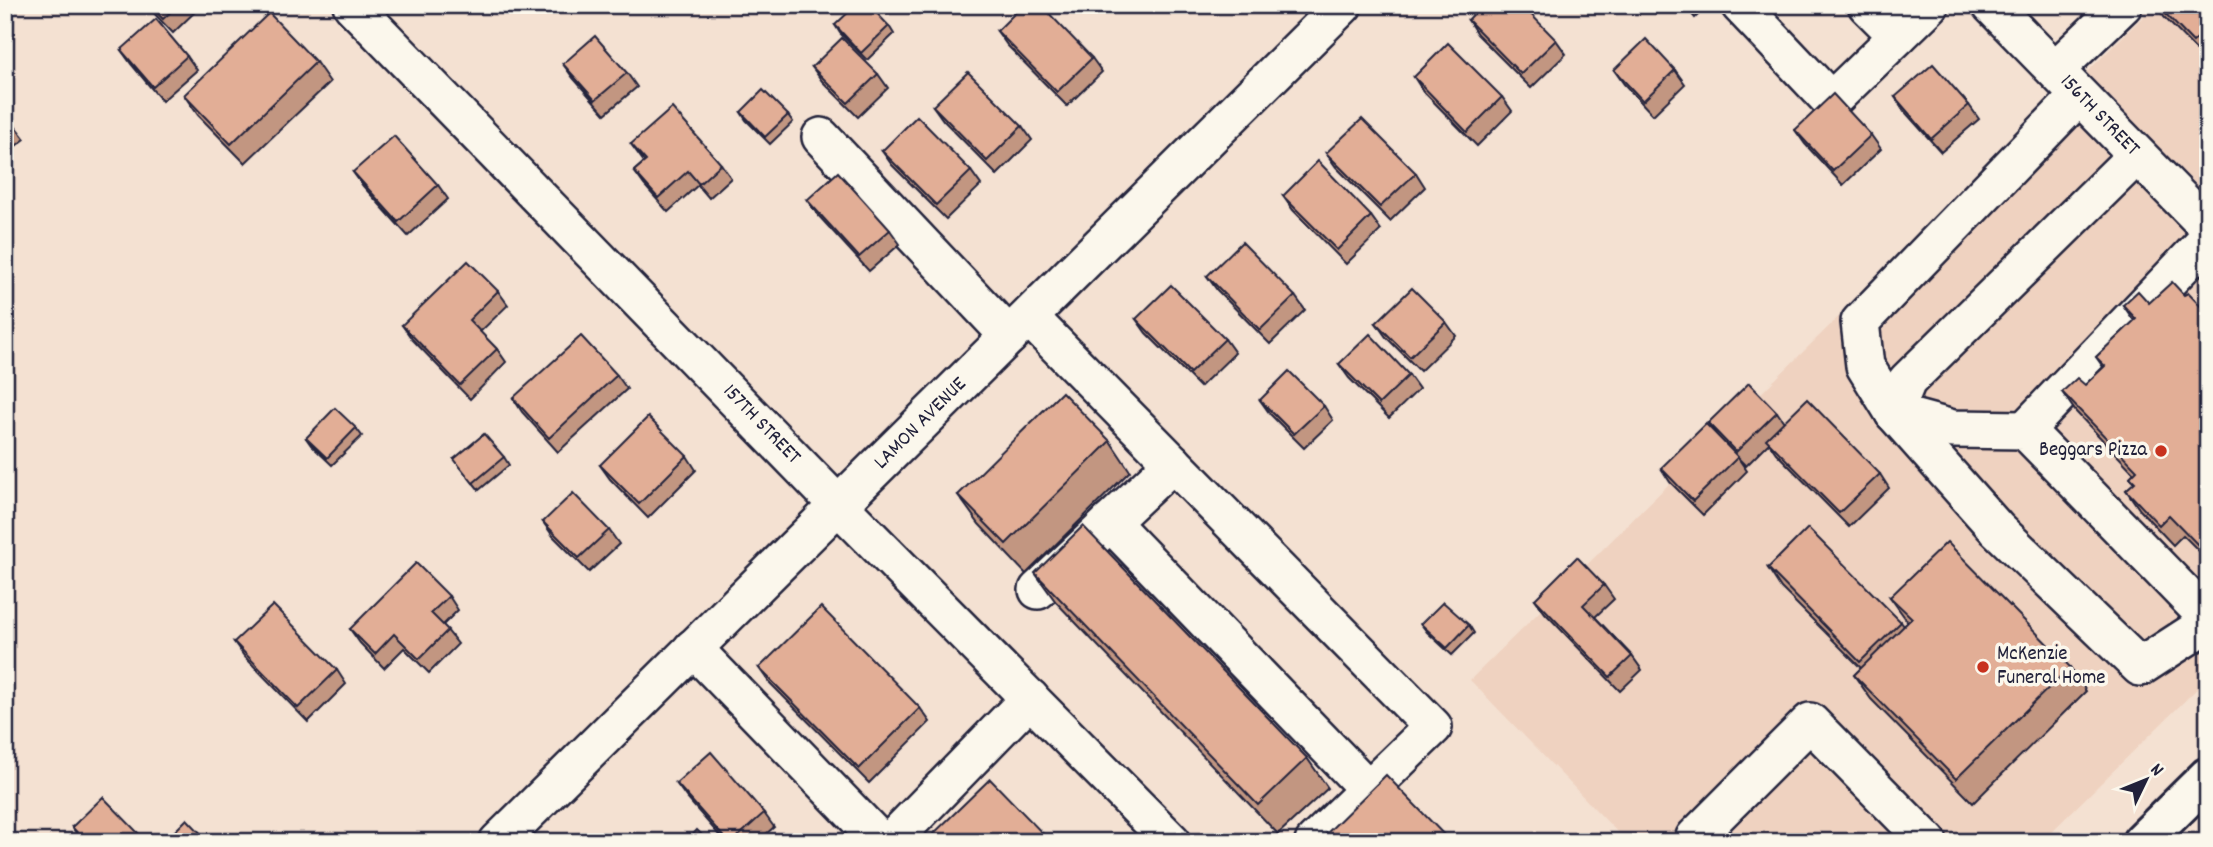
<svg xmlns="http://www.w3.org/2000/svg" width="2213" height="847" font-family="Dekko,sans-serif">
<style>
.built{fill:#efd2c0}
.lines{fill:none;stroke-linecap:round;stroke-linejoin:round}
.minor-casing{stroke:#22223b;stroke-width:42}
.major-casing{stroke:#22223b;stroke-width:44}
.minor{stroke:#fbf7ec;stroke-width:37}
.major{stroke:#fbf7ec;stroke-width:38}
.wall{fill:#c29681;stroke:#22223b;stroke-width:2}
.building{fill:#e2ae96;stroke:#22223b;stroke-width:2}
.poi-dot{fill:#c8321e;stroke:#fbf7ec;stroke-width:2.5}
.labels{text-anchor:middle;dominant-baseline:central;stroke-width:7;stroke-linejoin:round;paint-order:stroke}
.street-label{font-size:21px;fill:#22223b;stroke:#fbf7ec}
.poi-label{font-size:21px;fill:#22223b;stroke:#fbf7ec;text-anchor:end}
</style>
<rect width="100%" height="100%" fill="#f4e1d2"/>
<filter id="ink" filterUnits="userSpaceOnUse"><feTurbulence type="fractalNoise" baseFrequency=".0143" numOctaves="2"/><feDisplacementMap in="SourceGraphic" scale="14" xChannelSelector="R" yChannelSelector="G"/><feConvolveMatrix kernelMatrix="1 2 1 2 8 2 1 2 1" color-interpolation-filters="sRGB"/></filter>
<g filter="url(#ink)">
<path class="built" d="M2155,5H2208V678L2041,842H1627L1470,680Z"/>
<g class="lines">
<defs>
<g id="minor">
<path d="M352,5L838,505L1172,842"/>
<path d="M1740,5L1831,101L1930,5"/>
<path d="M1867,5L1898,36"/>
<path d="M1991,5L2208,227"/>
<path d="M2055,70L2123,5"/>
<path d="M2079,96L1860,322L1865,366L1894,413L1997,529L2140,667L2208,623"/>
<path d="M821,137L1009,336"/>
<path d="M1029,317L1433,727L1314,842"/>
<path d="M1894,413L1953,429L2025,430L2208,618"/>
<path d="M1894,413L1907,381L2137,155"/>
<path d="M2025,430L2208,239"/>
<path d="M1110,522L1368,789"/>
<path d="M1038,590L1173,463"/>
<path d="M693,648L881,842"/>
<path d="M498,842L1343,5"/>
<path d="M890,842L1030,698"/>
<path d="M1699,842L1695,837L1810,722L1928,842"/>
</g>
<path id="major" d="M2142,842L2208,777"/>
</defs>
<use href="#minor" class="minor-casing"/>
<use href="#major" class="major-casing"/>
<use href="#minor" class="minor"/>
<use href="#major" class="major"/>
</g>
<g class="wall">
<path d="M146,5H202L173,33Z"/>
<path d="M1578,5H1586L1582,9Z"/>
<path d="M1684,5H1708L1695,18Z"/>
<path d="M2156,5H2208V51L2202,56L2164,17Z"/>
<path d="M1468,20L1556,40L1566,54L1531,88L1477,34Z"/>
<path d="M835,25L889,26L894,34L867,60L840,33Z"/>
<path d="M997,31L1092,58L1102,72L1067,106L1007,45Z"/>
<path d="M121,50L187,56L197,70L162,101L131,64Z"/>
<path d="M316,62L330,82L245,163L198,115L184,95Z"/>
<path d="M563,64L627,73L637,87L605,114L573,78Z"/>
<path d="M812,67L878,74L888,88L858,117L822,81Z"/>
<path d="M1614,70H1675L1685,84L1653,115L1624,84Z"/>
<path d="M1414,77L1502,97L1512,111L1477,146L1423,91Z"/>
<path d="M1895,97L1969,105L1979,119L1941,152L1904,111Z"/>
<path d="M933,106L1022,126L1032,140L997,175L943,120Z"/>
<path d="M741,112L788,115L793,122L770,144L746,120Z"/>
<path d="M5,113L25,139L5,154Z"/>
<path d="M1795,130L1871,135L1881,149L1843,185L1805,144Z"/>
<path d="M631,144L721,164L731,178L709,198L698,185L668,212L644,185L634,171L644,162Z"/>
<path d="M882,151L971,171L981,185L946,219L892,165Z"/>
<path d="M1326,153L1416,173L1425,187L1390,221L1336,167Z"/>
<path d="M353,172L438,185L448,199L408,236L363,186Z"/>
<path d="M1283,196L1371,216L1381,230L1346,264L1293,210Z"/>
<path d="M807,200L890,230L900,244L869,271L817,214Z"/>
<path d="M1207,276L1295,296L1305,310L1270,344L1217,290Z"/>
<path d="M498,291L508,305L480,332L497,349L506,362L470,399L412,339L402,325Z"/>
<path d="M2184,295L2208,314V560L2183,535L2173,545L2140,510L2126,490L2134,483L2130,477L2134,473L2076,412L2062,392L2085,385L2103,367L2096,357L2134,321L2123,305L2149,303Z"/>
<path d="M1136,319L1225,339L1235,353L1200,387L1146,333Z"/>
<path d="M1446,322L1456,336L1420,371L1386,337L1376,323Z"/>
<path d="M1339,364L1409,375L1419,389L1389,418L1349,378Z"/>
<path d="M617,375L627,389L558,452L522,412L513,398Z"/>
<path d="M1260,400L1324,406L1333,420L1304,448L1270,414Z"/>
<path d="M1777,412L1784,422L1880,474L1889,488L1849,527L1776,453L1769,443L1746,466L1738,458L1747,471L1703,515L1670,482L1661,468L1717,436L1708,423Z"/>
<path d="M356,428L362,436L332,465L311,445L306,438Z"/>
<path d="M1110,441L1130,471L1026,574L979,524L958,495Z"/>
<path d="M687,456L696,470L648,518L610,479L600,465Z"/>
<path d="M504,457L509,465L479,490L454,459Z"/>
<path d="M543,522L609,530L619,544L589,572L553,536Z"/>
<path d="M1768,568L1901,622L1904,626L1908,622L1890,597L2070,667L2086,691L1973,803L1871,699L1854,675L1861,668L1781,588Z"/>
<path d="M1035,573L1307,758L1328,788L1278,834L1056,602Z"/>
<path d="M1604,585L1614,599L1595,617L1632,656L1642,670L1620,691L1545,613L1535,599Z"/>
<path d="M449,596L458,610L443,625L458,644L429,673L404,648L384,668L360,643L350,629Z"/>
<path d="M1421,624L1469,625L1474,633L1452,655L1427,632Z"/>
<path d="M234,642L337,670L346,684L308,722L244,656Z"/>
<path d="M759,668L920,708L930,722L869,783L769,682Z"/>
<path d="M676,783L764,813L774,827L757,842H725L686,797Z"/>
<path d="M72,827L142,837L145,842H82Z"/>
</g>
<g class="building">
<path d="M150,5H178L163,19Z"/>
<path d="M856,5H869L889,26L861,53L835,25Z"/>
<path d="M1023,5H1041L1092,58L1057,92L997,31Z"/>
<path d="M1482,5H1522L1556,40L1521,74L1468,20Z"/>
<path d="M2157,5H2208V28L2193,42Z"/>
<path d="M269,13L316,62L231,144L184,95Z"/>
<path d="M156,19L187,56L153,87L121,50Z"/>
<path d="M595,36L627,73L595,100L563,64Z"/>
<path d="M842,38L878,74L848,103L812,67Z"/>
<path d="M1646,39L1675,70L1643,101L1614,70Z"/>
<path d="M1448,43L1502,97L1467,132L1414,77Z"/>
<path d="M1933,64L1969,105L1931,139L1895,97Z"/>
<path d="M968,72L1022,126L987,161L933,106Z"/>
<path d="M763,90L788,115L765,137L741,112Z"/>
<path d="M1833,94L1871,135L1833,171L1795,130Z"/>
<path d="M672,108L721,164L699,184L688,171L658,198L634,171L646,161L631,144Z"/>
<path d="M5,113L15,125L5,132Z"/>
<path d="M917,116L971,171L936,205L882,151Z"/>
<path d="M1362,119L1416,173L1380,207L1326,153Z"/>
<path d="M394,136L438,185L398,222L353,172Z"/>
<path d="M1318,161L1371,216L1337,250L1283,196Z"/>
<path d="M838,172L890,230L859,257L807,200Z"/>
<path d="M1242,242L1295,296L1260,330L1207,276Z"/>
<path d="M468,261L498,291L469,320L497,349L460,385L402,325Z"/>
<path d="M2172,282L2184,295L2188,293L2208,314V541L2201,548L2169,515L2159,525L2126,490L2135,482L2130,477L2137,470L2062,392L2077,378L2085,385L2105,366L2096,357L2136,319L2123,305L2138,291L2149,303Z"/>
<path d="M1171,285L1225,339L1190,373L1136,319Z"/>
<path d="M1412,288L1446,322L1410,357L1376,323Z"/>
<path d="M1370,334L1409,375L1379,404L1339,364Z"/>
<path d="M581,336L617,375L549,438L513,398Z"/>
<path d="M1289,371L1324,406L1294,434L1260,400Z"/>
<path d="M1749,383L1777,412L1736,452L1708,423Z"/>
<path d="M1062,392L1110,441L1006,544L958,495Z"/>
<path d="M1807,399L1880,474L1839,513L1766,439Z"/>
<path d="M335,408L356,428L327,458L306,438Z"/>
<path d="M648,417L687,456L639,504L600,465Z"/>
<path d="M1706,424L1738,457L1693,501L1661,468Z"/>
<path d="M484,434L504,457L473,483L454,459Z"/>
<path d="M573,493L609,530L579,558L543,522Z"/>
<path d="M1083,526L1307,758L1258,805L1035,573Z"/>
<path d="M1808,528L1901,622L1860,662L1768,568Z"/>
<path d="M1947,542L2070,667L1956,779L1854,675L1912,618L1890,597Z"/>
<path d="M1577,557L1604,585L1583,605L1632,656L1610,677L1535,599Z"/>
<path d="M416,563L449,596L431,613L448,630L419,659L394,634L375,654L350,629Z"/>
<path d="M1443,602L1469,625L1447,648L1421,624Z"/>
<path d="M273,605L337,670L298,708L234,642Z"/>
<path d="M821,607L920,708L859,769L759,668Z"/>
<path d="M711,752L764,813L732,842H728L676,783Z"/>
<path d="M1386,775L1451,842H1318Z"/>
<path d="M990,779L1051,842H931L928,839Z"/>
<path d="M103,797L142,837L138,842H86L72,827Z"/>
<path d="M187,819L209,842H164Z"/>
<path d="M697,830L709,842H686Z"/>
</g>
</g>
<g class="poi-dot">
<circle cx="2161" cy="451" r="7"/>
<circle cx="1983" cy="667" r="7"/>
</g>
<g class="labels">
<g class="street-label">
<text transform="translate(2099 116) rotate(46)">156TH STREET</text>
<text transform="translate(921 424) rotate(-45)">LAMON AVENUE</text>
<text transform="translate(761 425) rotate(46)">157TH STREET</text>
</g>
<g class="poi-label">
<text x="2147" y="451">Beggars Pizza</text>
<text x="1997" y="655" text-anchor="start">McKenzie<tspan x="1997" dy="24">Funeral Home</tspan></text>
</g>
</g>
<rect width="2213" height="847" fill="none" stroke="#fbf7ec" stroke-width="28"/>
<rect x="14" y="14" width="2185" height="819" fill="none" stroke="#22223b" stroke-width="2.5" filter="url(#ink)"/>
<g transform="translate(2146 780) rotate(47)" stroke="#fbf7ec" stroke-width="5" paint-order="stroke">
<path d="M0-5L12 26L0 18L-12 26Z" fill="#22223b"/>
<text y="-10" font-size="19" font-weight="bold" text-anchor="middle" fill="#22223b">N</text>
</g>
</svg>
